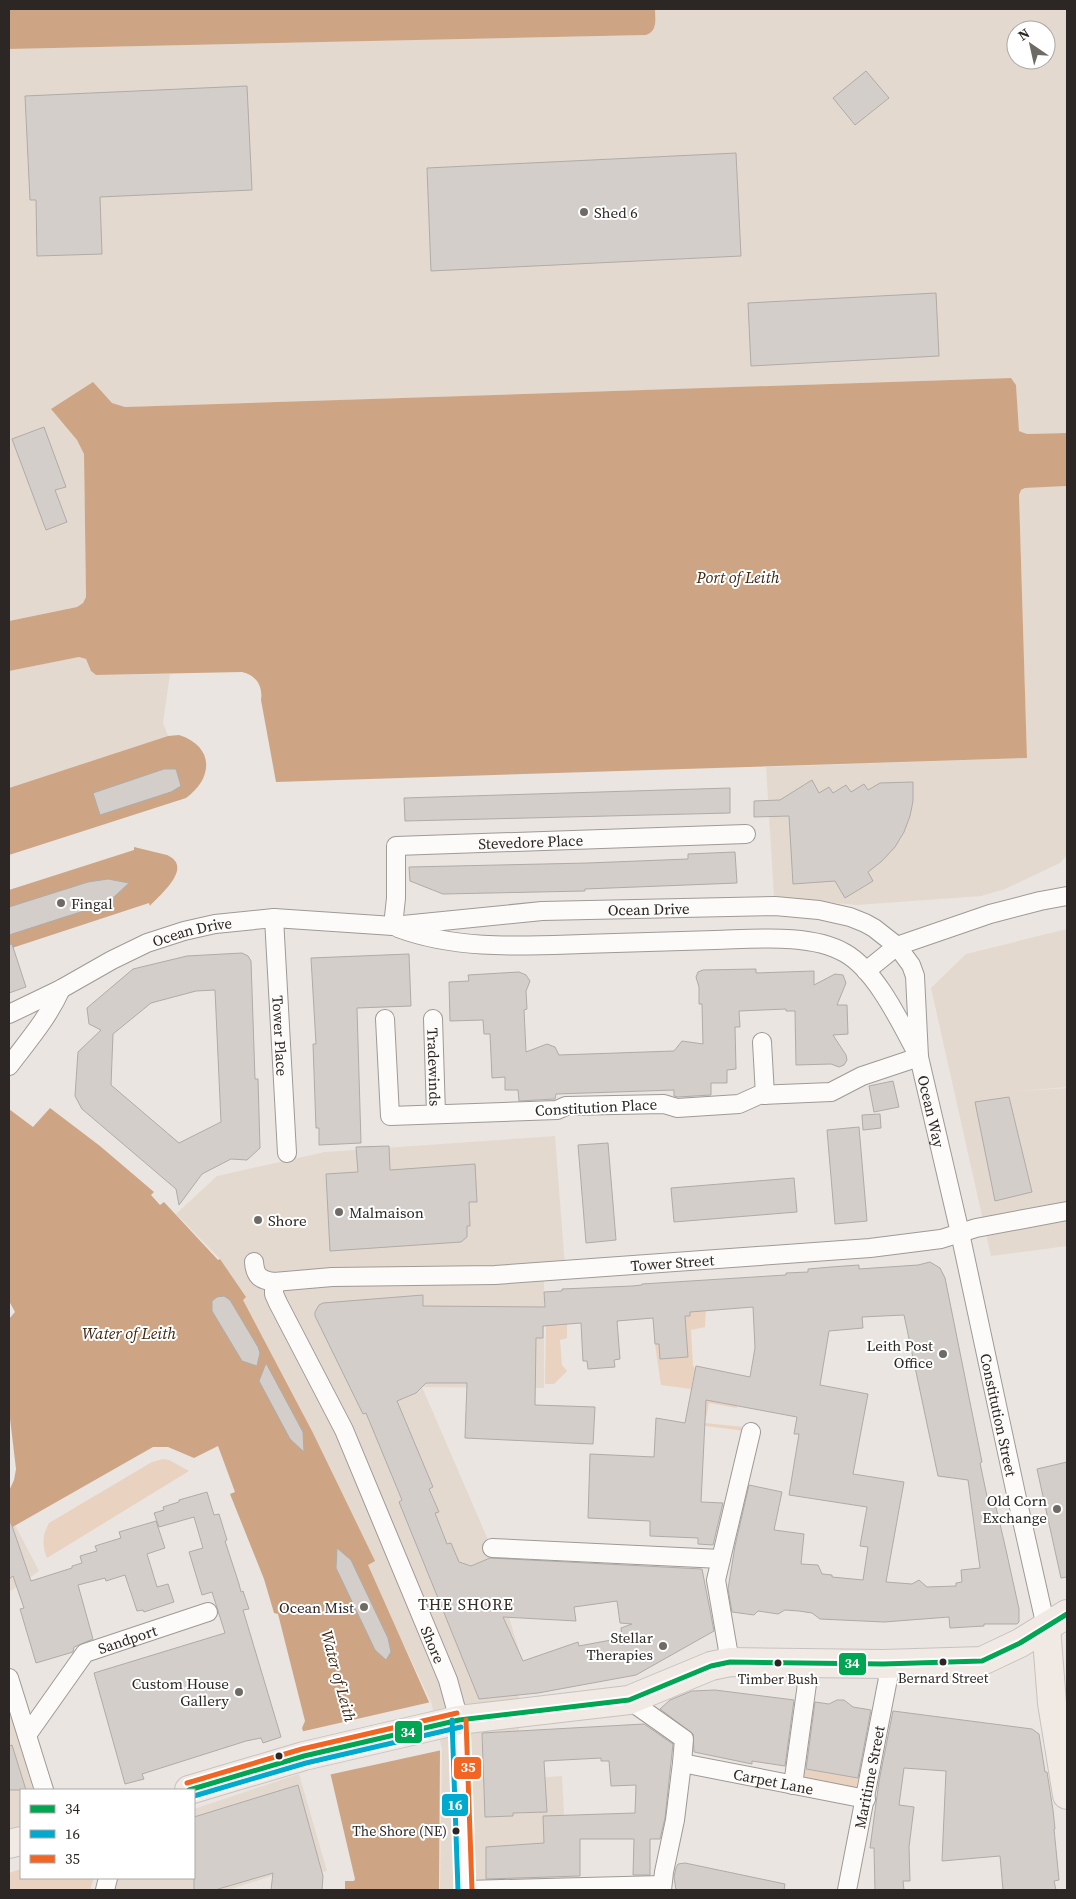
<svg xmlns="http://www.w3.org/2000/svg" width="1076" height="1899" font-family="'Source Serif 4',serif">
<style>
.built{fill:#e4d9cf;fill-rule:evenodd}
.green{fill:#ead2c0}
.water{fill:#cea584}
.pier{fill:#eae5e0}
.building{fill:#d3ceca;stroke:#afaba8;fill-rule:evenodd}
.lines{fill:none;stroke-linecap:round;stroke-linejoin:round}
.street-casing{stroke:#9e9a96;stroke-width:20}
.primary-casing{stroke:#c6c2c0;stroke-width:30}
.street{stroke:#fcfbfa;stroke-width:18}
.primary{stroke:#f1e9e3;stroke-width:28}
.bus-1-casing{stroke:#fff;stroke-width:9}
.bus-2-casing{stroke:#fff;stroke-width:9}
.bus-3-casing{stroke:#fff;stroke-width:9}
.bus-1{stroke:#00a651;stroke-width:5}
.bus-2{stroke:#00a9ce;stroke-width:5}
.bus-3{stroke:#f26522;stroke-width:5}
.poi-dot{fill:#6e6a66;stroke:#fff;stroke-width:2}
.bus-dot{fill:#2c2724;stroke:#fff;stroke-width:2}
.labels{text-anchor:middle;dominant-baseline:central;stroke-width:4;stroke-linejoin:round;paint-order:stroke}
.bus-label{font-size:14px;fill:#2c2724;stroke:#fff}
.poi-label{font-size:15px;fill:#2c2724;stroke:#fff;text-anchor:end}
.street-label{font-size:15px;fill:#2c2724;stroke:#fff}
.water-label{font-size:16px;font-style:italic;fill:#3c240f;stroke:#fff}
.neighbourhood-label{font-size:16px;letter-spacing:1px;fill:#352d26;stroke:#fff}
.line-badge{stroke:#fff;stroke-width:2}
.badge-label{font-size:14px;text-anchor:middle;font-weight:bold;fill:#fff}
</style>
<rect width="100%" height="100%" fill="#eae5e0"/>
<g class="built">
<path d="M655,9H1067V433L1027,434L1019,431L1016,385L1011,378L125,407L112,403L52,409L77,440L84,454L86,597L83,603L77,607L9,621V49L646,35L655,27ZM1016,30H1046V60H1016Z"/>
<path d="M1067,486V855L1060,863L1005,889L981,896L857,905L774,897L766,767L1027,758L1019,495L1021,490L1025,488Z"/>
<path d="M79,657L86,659L90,669L96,675L170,674L163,723L168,736L9,788V671Z"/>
<path d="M1067,929V1087L1009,1092L1067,1088V1246L991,1256L931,988L966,954Z"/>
<path d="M555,1136L564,1255L567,1277L544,1279V1388L422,1387L495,1556L509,1617L522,1661L519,1694V1779L562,1776L568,1890H440L442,1750L431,1702L220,1259L176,1214L217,1176L325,1152Z"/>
<path d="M15,1525L39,1571L9,1592V1529Z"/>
<path d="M9,1707L33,1790H21V1827L9,1831Z"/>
<path d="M299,1774L327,1871L302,1875L278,1874L228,1890H114L118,1878H194V1809Z"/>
</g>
<g class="green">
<path d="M706,1307L705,1327L691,1330L693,1365L695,1369L691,1389L661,1385L655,1344H659L660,1359L686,1357L684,1316H690L689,1308Z"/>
<path d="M546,1323L567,1324V1338L560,1340L562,1365L567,1371L554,1384H545Z"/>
<path d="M690,1397L737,1406V1408L709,1403L705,1423L743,1427L745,1431L691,1424Z"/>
<path d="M163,1459L169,1460L189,1471L47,1558C42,1545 42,1536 49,1523L152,1462Z"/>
<path d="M804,1769L858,1778L856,1790L802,1781Z"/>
<path d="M21,1869V1878H94L90,1890H9V1873Z"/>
</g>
<g class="water">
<path d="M9,9H655C655,19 658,31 646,35L9,49Z"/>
<path d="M1011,378L1016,385L1019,431L1027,434L1067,433V486L1025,488L1021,490L1019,495L1027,758L276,782L261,700C263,686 256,675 242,672L96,675L91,671L86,659L79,657L9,671V621L77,607L83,603L86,597L84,454L77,440L51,409L93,382L112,403L125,407Z"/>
<path d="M179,735C214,746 214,778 186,798L9,855V788L168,736Z"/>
<path d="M134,847L167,855C194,867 161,894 150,906L149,903L9,949V890L134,850Z"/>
<path d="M50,1108L100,1146L154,1192L151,1195L160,1205L164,1202L218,1260L220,1259L246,1297L243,1300L313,1433L375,1561L368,1565L429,1702L440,1751L439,1890H345V1881H354L355,1879L330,1772L304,1734L302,1728L305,1721L278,1614L274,1613L264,1579L230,1494L235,1492L218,1446L194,1458L168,1447H153L9,1529V1491L14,1480L16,1469L9,1410V1319L15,1312L9,1301V1109L33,1127Z"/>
</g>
<path class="pier" d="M431,1702L442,1750L328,1775L300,1732Z"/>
<g class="building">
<path d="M866,71L889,98L855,125L833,98Z"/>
<path d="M247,86L252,190L100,197L102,254L37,256L36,200H30L25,96Z"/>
<path d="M736,153L741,256L431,271L427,168Z"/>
<path d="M936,293L939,356L751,366L748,303Z"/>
<path d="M44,427L66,487L55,490L67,522L46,530L12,439Z"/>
<path d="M164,769H176L181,786L171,792L100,815L93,793Z"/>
<path d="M812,780L819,793L829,787L833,793L846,785L851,792L864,784L868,790L880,783L913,782V801L910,816L904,832L895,847L882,861L868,872L873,881L845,898L835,881L793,884L789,816L754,817V801L780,800Z"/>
<path d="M730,788V813L405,821L404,798Z"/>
<path d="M735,852L737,883L585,889V891L443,894L410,881L409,867L588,863L688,859V854Z"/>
<path d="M108,879L129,883L114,897L96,907L9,935V907L88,882Z"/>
<path d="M12,944L26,987L9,993V945Z"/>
<path d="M242,953L248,956L251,961L255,1079H258L260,1148L247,1160L231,1159L202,1174L179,1205L176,1189L82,1109L75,1096L78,1052L101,1030L89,1024L87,1008L133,969L187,956ZM215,990L221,1122L179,1143L111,1085L113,1034L151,1003L196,991Z"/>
<path d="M409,954L411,1006L357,1008L361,1143L319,1145V1128H316L313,1044H316L311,958Z"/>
<path d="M756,969V973L814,971V985L835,974L843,975L846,983L837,1005H847L848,1034L833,1035L846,1055L847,1060L844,1065L839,1067L831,1064L796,1065L795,1011H786V1009L739,1011L740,1027H735L736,1069L727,1070V1083H711V1095L678,1097L674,1096V1090L556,1094L555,1099L519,1101L518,1090H505V1077L492,1078L490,1034H484L483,1020L450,1021L449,982L469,981L468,975L519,972L526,975L530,981L526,991L527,1009L524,1010L526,1052L547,1044L555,1047L559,1055L674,1051L682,1041L703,1044L702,1004H699V987L696,977L698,972L703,970Z"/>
<path d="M893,1081L899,1107L874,1112L869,1086Z"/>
<path d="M1009,1097L1032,1192L995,1201L975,1102Z"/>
<path d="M880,1114L881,1128L863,1130L862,1115Z"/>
<path d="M859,1127L867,1221L835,1224L827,1130Z"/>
<path d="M608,1143L616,1240L586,1243L578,1145Z"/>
<path d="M389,1146L390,1170L475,1164L477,1202H469L470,1226H467V1237L461,1242L330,1251L326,1174L358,1172L356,1147Z"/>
<path d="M794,1178L797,1212L674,1222L671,1188Z"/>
<path d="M930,1262L940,1268L945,1278L982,1462L980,1463L989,1506L996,1507L1006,1550L1019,1609V1622L1017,1624H984V1626L950,1628L949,1617L884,1622L820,1619L812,1613L799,1611L785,1610L778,1614L758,1611L754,1615L732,1612L728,1589L735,1546L749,1485L782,1492L774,1530L804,1534L801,1564L818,1565L822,1574L832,1575V1577L863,1580L868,1547L860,1546L867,1507L789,1495L799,1434H794L797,1417L706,1400L701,1502L723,1503L713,1545L698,1544V1538L650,1536V1521L588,1518L590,1454L654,1457L656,1418L685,1423L696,1366L750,1377L755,1348L753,1307L690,1312V1316H685L688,1357L660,1359L659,1344H655L653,1318L617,1321L620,1359L614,1360L615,1367L588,1369L587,1361H583L581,1323L543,1326V1338H536L535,1405L595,1407L593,1444L465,1438L467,1383H426L416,1393L397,1401L433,1487L429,1489L439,1512L435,1513L447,1544L451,1543L459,1562L471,1566L490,1558L702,1569L714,1631L636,1675L538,1693L479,1699L399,1502L402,1500L366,1413L363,1414L315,1316V1312L319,1305L323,1303L423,1295V1306L545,1307L544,1292L562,1291V1289L632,1286L642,1285V1284L786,1275V1273L808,1272V1269L831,1267L859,1265V1269L918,1265ZM904,1315L938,1476L968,1480L980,1568L961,1570L962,1582L956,1583V1586L927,1587L919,1580L912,1584L886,1582L904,1482L853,1474L868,1394L820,1385L829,1331L863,1328L862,1317ZM617,1601L620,1623L632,1624L621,1628L622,1638L579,1646L578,1642L523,1661L503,1617L576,1621L574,1607Z"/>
<path d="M224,1296L230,1300L258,1347L260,1353L257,1366L242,1361L212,1311V1301L217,1297Z"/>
<path d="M266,1363L303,1432L304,1452L290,1439L259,1381Z"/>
<path d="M1067,1462V1577L1061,1578L1037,1469Z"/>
<path d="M207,1492L214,1515L219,1514L227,1540L225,1541L239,1584L241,1592L243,1591L249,1609L243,1610L281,1737L263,1743L261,1738L246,1741L142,1774L144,1779L125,1784L94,1673L225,1633L212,1592L202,1595L189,1552L203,1548L194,1517L159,1527L154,1513L164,1510L163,1507L179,1502V1500Z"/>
<path d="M156,1521L165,1548L147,1554L157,1587L168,1584L174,1602L144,1612L143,1610L137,1611L125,1575L106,1581L105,1578L78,1585L93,1639L74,1647L73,1652L36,1663L20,1609L24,1608L13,1576L9,1579V1523H11L31,1581L72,1568V1566L82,1563L80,1556L97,1551L95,1546L121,1538L119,1532Z"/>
<path d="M337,1548L351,1560L388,1638L391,1652L386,1660L375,1650L336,1568Z"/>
<path d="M715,1690L794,1700L785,1766L752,1761V1764L694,1752L693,1734L660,1709L670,1700L692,1691Z"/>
<path d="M837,1700H844L853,1707L871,1710L858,1778L806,1769L815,1702L829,1704Z"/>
<path d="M893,1711L1032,1729L1039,1734L1045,1772H1047L1053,1810L1055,1829H1054L1059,1880L1054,1881L1056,1890H1003L1000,1856L942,1861L946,1771L904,1768L899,1805L914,1807L909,1847L910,1881H903L904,1890H875L874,1848H870L879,1781Z"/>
<path d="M644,1724L673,1744L665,1818L660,1839H650V1875H633L634,1839H580V1876L486,1879V1847L544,1843L543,1816L635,1813L636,1785L611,1786L609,1761H601V1758L544,1761L547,1812L513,1813V1816L485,1817L482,1733Z"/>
<path d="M12,1745L26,1790H9V1746Z"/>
<path d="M298,1785L323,1876L322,1890H271L273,1873L215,1890H194V1817Z"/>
<path d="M685,1863L785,1884L784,1890H676L674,1877L676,1868L678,1864Z"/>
</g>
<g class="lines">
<defs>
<g id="street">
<path id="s1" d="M274,918L287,1153"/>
<path id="s2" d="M393,926L396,898V846L746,834"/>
<path d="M866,971L897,946L990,914L1040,901L1067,896"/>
<path id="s3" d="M9,1014L61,989L112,960L147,943L184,931L215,924L274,918L393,926L542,911L775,906L819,910L850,917L865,923L874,928L897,946L911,965L915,976L919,1057L960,1233L1016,1494L1046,1627"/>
<path d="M385,1019L390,1116L557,1110L566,1106L664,1104L677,1108L739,1104L759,1095L831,1092L862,1076L919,1057C902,1026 877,971 845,953C811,933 754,939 715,940C671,941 626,943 582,944C520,946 457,950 398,928"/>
<path id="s4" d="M433,1019L436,1114"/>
<path d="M762,1042L765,1095"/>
<path d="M9,1066C28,1041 48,1018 61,989"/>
<path id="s5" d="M254,1262C255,1276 260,1280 274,1282V1294L278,1303L344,1430L448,1680L459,1720L465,1890"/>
<path id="s6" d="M274,1282L332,1277L495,1275L870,1248L941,1239L976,1228L1067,1211"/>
<path d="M492,1548L721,1559"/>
<path d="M730,1662L716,1580L751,1432"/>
<path d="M9,1678L44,1790"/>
<path d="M629,1700L684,1739L682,1763"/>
<path id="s7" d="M27,1735L85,1653L208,1612"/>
<path d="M793,1785L810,1662"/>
<path d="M105,1890L108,1878"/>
<path d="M466,1890L662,1885"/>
<path id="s8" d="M662,1890L664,1872L675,1820L682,1763L866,1799"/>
<path id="s9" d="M847,1890L891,1663"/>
</g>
<g id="primary">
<path d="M1046,1627L1052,1703L1067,1795"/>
<path d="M189,1790L304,1756L459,1720L629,1700L711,1666L730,1662L883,1664L982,1661L1020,1643L1067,1614"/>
<path d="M9,1844L21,1841"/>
</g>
</defs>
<use href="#street" class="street-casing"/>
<use href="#primary" class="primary-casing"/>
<use href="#street" class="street"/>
<use href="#primary" class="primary"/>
<defs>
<path id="bus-1" d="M189,1790L304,1756L459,1720L629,1700L711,1666L730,1662L883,1664L982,1661L1020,1643L1067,1614"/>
<g id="bus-2">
<path d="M452,1720L458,1890"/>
<path d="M194,1796L306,1763L461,1727"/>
</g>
<g id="bus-3">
<path d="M466,1720L472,1890"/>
<path d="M187,1783L302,1749L457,1713"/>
</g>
</defs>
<use href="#bus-1" class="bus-1-casing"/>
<use href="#bus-2" class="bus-2-casing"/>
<use href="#bus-3" class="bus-3-casing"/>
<use href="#bus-1" class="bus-1"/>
<use href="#bus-2" class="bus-2"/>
<use href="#bus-3" class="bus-3"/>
</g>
<g class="poi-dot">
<circle cx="584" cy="212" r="5"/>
<circle cx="61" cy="903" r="5"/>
<circle cx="339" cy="1212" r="5"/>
<circle cx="258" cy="1220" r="5"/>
<circle cx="943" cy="1354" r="5"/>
<circle cx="1057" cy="1509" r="5"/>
<circle cx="364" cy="1607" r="5"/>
<circle cx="663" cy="1646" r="5"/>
<circle cx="239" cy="1692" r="5"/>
</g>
<g class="bus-dot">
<circle cx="943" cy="1662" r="4.5"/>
<circle cx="778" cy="1663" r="4.5"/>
<circle cx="279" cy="1756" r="4.5"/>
<circle cx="456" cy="1831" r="4.5"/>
</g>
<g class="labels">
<g class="bus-label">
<text x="943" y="1678">Bernard Street</text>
<text x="778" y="1679">Timber Bush</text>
<text x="447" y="1831" text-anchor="end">The Shore (NE)</text>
</g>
<g class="poi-label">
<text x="594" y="212" text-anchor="start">Shed 6</text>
<text x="71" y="903" text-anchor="start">Fingal</text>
<text x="349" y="1212" text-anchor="start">Malmaison</text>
<text x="268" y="1220" text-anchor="start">Shore</text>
<text x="933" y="1345">Leith Post<tspan x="933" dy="17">Office</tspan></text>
<text x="1047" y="1500">Old Corn<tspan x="1047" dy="17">Exchange</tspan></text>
<text x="354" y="1607">Ocean Mist</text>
<text x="653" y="1637">Stellar<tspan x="653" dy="17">Therapies</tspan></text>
<text x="229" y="1683">Custom House<tspan x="229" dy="17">Gallery</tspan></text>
</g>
<g class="street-label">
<text stroke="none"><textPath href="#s2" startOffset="215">Stevedore Place</textPath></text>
<text stroke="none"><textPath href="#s3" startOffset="661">Ocean Drive</textPath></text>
<text stroke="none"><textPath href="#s3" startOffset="202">Ocean Drive</textPath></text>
<text stroke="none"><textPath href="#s1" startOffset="118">Tower Place</textPath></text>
<text stroke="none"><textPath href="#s4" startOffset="48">Tradewinds</textPath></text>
<text transform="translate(596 1107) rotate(-3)">Constitution Place</text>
<text stroke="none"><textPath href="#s3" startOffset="1091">Ocean Way</textPath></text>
<text stroke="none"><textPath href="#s6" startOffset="399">Tower Street</textPath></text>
<text stroke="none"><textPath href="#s3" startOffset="1402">Constitution Street</textPath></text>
<text stroke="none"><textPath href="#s7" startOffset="145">Sandport</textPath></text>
<text stroke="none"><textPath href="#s5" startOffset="429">Shore</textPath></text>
<text stroke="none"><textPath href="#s9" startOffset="115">Maritime Street</textPath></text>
<text stroke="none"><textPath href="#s8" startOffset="222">Carpet Lane</textPath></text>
</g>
<g class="water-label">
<text x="738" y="577">Port of Leith</text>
<text x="129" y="1333">Water of Leith</text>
<text transform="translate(339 1676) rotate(75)">Water of Leith</text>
</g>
<g class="neighbourhood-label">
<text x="466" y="1604">THE SHORE</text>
</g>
</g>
<g class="line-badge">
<rect x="838" y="1652" width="29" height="24" rx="5" fill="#00a651"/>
<rect x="394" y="1720" width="29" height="24" rx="5" fill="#00a651"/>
<rect x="453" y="1756" width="29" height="24" rx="5" fill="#f26522"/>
<rect x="441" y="1793" width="28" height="24" rx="5" fill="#00a9ce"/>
</g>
<g class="badge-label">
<text x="852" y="1668">34</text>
<text x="408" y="1737">34</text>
<text x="468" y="1772">35</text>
<text x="455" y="1810">16</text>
</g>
<rect width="1076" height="1899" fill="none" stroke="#2c2724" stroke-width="20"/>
<rect x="20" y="1789" width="175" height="90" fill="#ffffff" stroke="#aba9a7"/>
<rect x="30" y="1805" width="25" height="8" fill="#00a651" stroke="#aba9a7"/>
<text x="65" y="1814" font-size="15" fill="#2c2724">34</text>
<rect x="30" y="1830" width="25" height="8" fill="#00a9ce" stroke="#aba9a7"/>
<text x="65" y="1839" font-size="15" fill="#2c2724">16</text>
<rect x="30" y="1855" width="25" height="8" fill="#f26522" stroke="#aba9a7"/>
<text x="65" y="1864" font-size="15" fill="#2c2724">35</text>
<g transform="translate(1031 45) rotate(326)"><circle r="24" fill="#ffffff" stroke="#aba9a7"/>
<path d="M0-4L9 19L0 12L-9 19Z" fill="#6e6a66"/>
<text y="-8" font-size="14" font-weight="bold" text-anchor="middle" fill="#2c2724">N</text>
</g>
</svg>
